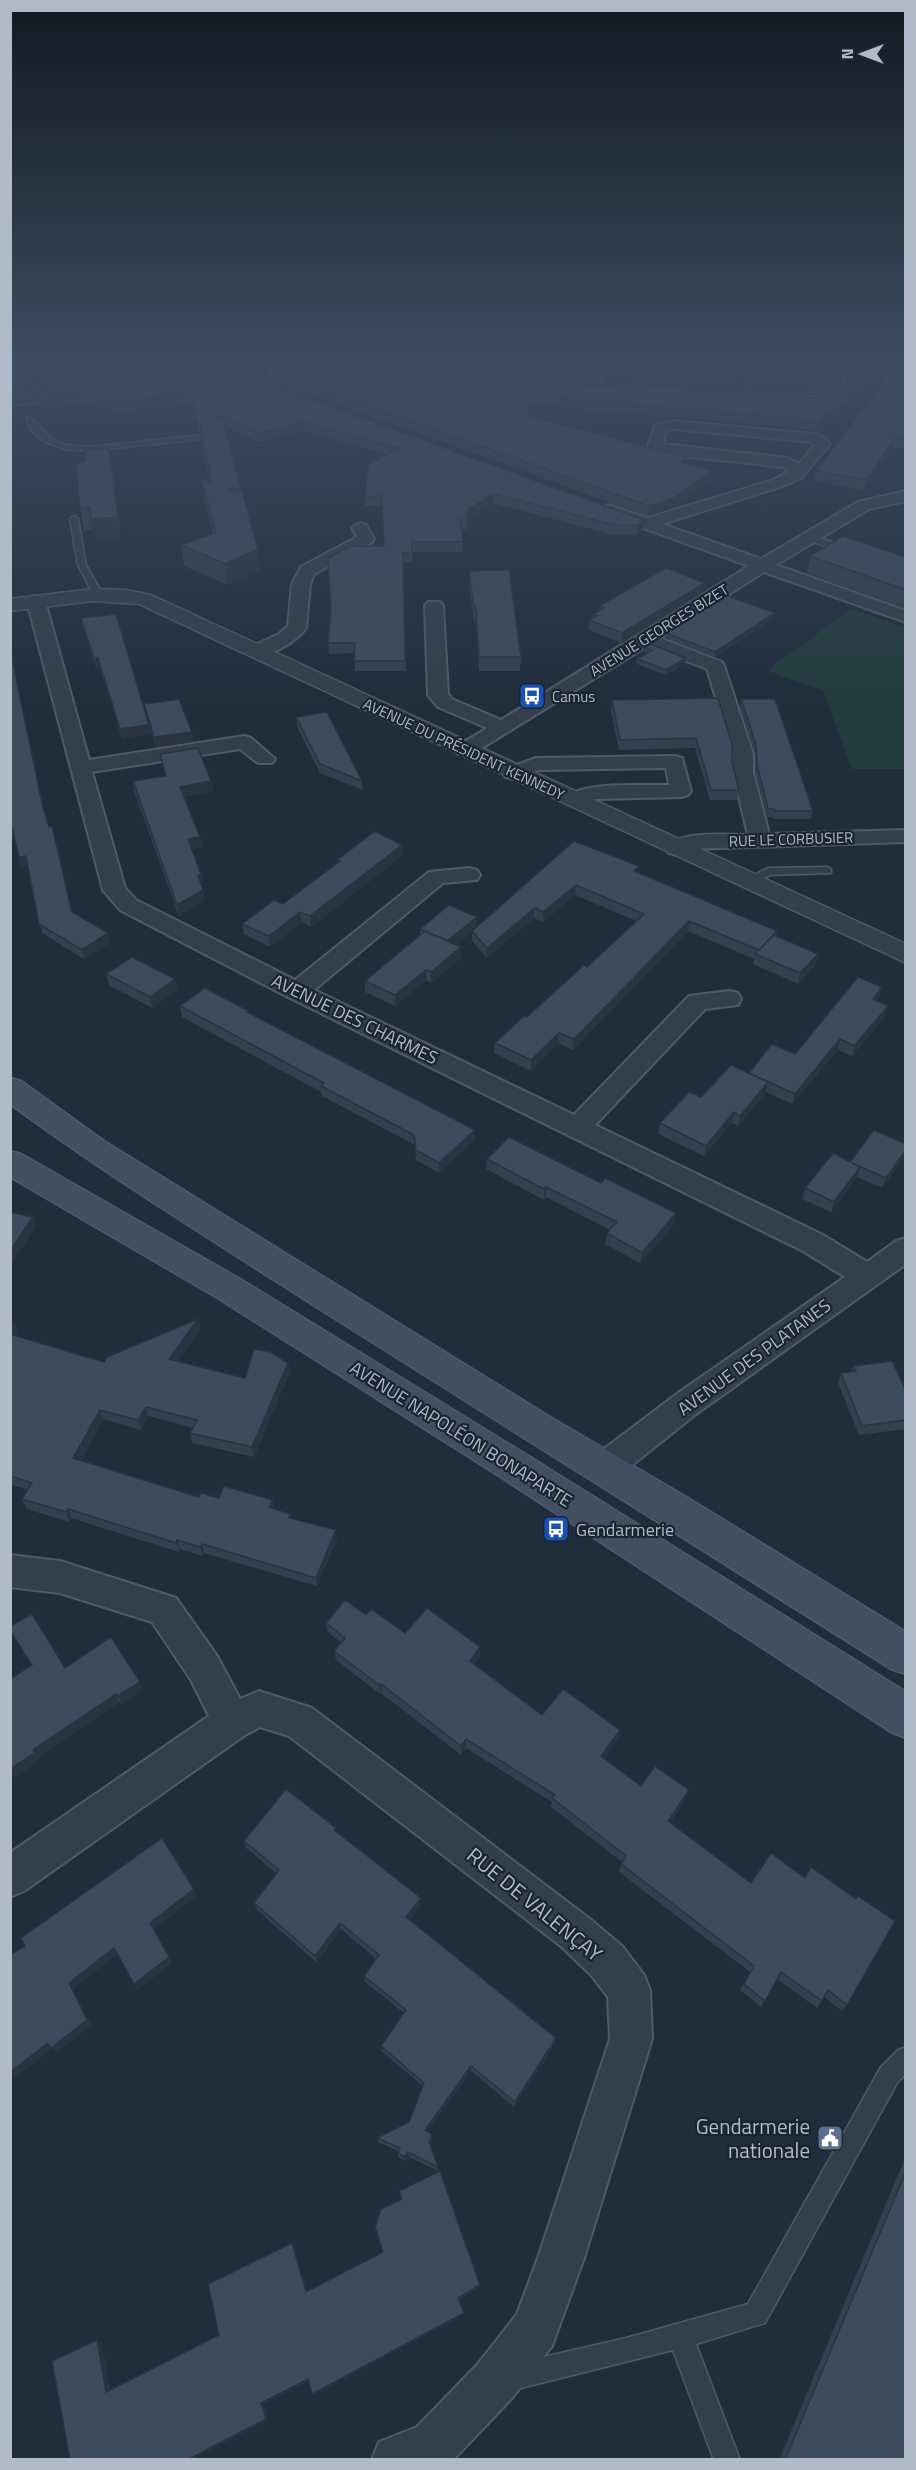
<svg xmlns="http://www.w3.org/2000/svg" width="916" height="2470" font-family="'Titillium Web',sans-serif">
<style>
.green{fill:#223c3e}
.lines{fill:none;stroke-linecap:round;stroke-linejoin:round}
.service-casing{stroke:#505a68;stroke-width:3}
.minor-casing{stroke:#505a68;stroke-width:4}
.tertiary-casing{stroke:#505a68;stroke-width:3}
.secondary-casing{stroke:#505a68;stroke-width:3}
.service{fill:#343f4d;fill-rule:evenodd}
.minor{fill:#343f4d;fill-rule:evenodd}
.tertiary{fill:#343f4d;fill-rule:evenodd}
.secondary{fill:#424e61;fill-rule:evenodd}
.wall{fill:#344050}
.shaded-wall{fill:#2a3441}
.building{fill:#3c4b5d;stroke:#2a3441;stroke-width:1.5}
.labels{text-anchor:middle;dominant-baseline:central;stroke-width:4.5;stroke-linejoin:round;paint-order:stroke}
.far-street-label{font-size:15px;fill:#b0bac9;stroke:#1a2432}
.far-poi-label{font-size:15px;fill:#b0bac9;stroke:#1a2432;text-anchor:start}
.street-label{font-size:18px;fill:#b0bac9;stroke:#1a2432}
.poi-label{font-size:18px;fill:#b0bac9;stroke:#1a2432;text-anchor:start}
.near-street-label{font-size:21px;fill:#b0bac9;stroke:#1a2432}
.near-poi-label{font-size:21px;fill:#b0bac9;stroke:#1a2432;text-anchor:end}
</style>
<rect width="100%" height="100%" fill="#202d3d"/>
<path class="green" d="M851,609L905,628V769H852L823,691L771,672V667Z"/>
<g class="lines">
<defs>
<g id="service">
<path d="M26,418H32L49,437L66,445L90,447L219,433L223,435L219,437L90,451L65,449L43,441L31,430Z"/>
<path d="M74,516L78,519L86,565L102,593L100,595H94L78,565L70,519Z"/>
<path d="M810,535L851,548L852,550L848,553L807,540V536Z"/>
<path d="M827,867L831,869V873L770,875L747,886L741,882L768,868Z"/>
<path d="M906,2047V2074L897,2083L765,2323L696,2344L740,2460H714L673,2350L513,2390L504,2386L500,2377L504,2368L513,2364L626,2338L748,2304L881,2067L898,2050Z"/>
</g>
<g id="minor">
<path d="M80,358H96L36,403L10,405V397L28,396Z"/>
<path d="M231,358H245V366L253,376L261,380L296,392L298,395L291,399C269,394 231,386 231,358Z"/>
<path d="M477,358H491L485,373L532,379L539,383C530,391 479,384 470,375Z"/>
<path d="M852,367L859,371L853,400H809L807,397L809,394L842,393L845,371Z"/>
<path d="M673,421L815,434L820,435L830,444L801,478L783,486L662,524L761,559L858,502L906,491V501L869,509L776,565L906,611V622L764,572L660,638L722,662L724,666L753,754V772L769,834L906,830V842L691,849L677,855L669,853L666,848C678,830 727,835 748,835L733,772V754L707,669L647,646L472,754H458L455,750L458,746L487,728L438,707L428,695L425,606L428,602H440L443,606L448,694L452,699L501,720L749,566L602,513L600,510L608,505L647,518L773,480L788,472L784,467L663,454L648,446L655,425ZM673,429L811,442L815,445L799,464L788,458L663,444L666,431Z"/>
<path d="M360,523L366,525L374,539L372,542L314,574L310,584L306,628C296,642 268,659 251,655L248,651L251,647L279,634L288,626L292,584L301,567L357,537L352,528Z"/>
<path d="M36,596L42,597L45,601L89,760L244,736L251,738L275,759L272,763H258L240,749L92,772L125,888L136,900L295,980L429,872L469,868L477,870L480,875L477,880L443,883L314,990L574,1115L689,996L729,991L738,993L741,999L738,1005L705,1009L595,1125L823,1235L867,1262L896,1241L906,1238V1264L696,1414L616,1478L604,1482L592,1478L588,1468L592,1458L674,1396L845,1277L803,1251L288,997L120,910L103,890L27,601L30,597Z"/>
<path d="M675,756L682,758L691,791L688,795L681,797L596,799L574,806L567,804L564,800C577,780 646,786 669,785L666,768L539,770L513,779L506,777L503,773L506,769L536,758Z"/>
<path d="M10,1555L60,1561L176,1598L217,1656L240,1699L259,1691L312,1708L590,1919L622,1946L644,1975L650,1990L652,2039L584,2258L552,2346L512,2398L453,2460H372L379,2442L417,2427L478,2364L517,2314L538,2258L610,2039L608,1997L592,1976L562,1947L289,1736L260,1727L245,1735L24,1891L10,1897V1853L209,1716L191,1680L152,1622L60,1593L10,1587Z"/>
</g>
<path id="tertiary" d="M93,589L126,590L151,595L906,944V963L139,604L93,601L10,611V599Z"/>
<g id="secondary">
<path d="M625,358L823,359L828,361L830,365L906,368V378L799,374L793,372L792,368L633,363Z"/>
<path d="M10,1078L21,1081L104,1141L550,1417L688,1498L906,1632V1674L891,1669C703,1549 514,1433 326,1313C220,1245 112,1179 10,1104Z"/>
<path d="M10,1151L21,1154L240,1279L522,1452L906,1692V1738L891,1732L496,1474L216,1297L10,1177Z"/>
</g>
</defs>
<use href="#service" class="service-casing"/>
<use href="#minor" class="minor-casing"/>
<use href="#tertiary" class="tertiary-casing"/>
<use href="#secondary" class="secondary-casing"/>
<use href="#service" class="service"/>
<use href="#minor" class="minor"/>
<use href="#tertiary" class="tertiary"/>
<use href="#secondary" class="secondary"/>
</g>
<g class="wall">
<path d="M10,358H77L27,394L10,392Z"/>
<path d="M279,358H395L392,372L494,381L603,387L840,396L857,392L888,371L886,379L906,370V449L893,448L864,490L814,481L816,471L885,380L815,430L530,404L528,416L686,457L685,464L711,480L673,508L648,516L269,379L268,370Z"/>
<path d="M493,358L594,360L844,369L839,393L745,385L727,389L633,381L603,384L493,373Z"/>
<path d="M686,358H783V361Z"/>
<path d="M798,358H906V366L799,362Z"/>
<path d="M252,387L644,520L643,530L637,534L614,535L493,503L468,520L467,529L461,530L463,542V552H413L412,562H404L406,671H355L354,653L329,654L328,643L384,546L383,506H365V497L387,454L304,431L258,442L224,425L241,489L242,494L258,549L260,570L228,585L184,566L181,545L213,534L204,498L201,478L210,481L201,442L200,432H199L194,409L170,397L152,408L144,407L135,413L46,398L44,389Z"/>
<path d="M113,469L121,539L95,541L93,529L84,530L80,508Z"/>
<path d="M810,556L906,557V609L807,573Z"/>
<path d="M469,571L521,657L520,671H479L476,622H474L469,585Z"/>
<path d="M705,583L704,592L622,643L589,630V620L592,619V615L599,611V606Z"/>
<path d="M81,618L146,714L144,704L192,732L193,742L156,747L148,721L151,734L122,739L100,667L96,668L83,627Z"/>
<path d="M774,618L715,657L665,638L666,633Z"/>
<path d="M643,646L685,663L666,675L637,664V659L647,653L643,651Z"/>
<path d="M10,648L43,807L72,912L111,942L84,959L42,933L28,865L21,866L14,837H10Z"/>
<path d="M718,698L739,790L737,800H710L695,748L619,750L611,710L612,700Z"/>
<path d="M741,699L813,811L811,819H773V817H767L755,772V753L740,707Z"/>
<path d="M296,717L362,781L363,790L320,773L297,726Z"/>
<path d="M160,754L211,781L213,791L184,797L200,837L202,847L192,849L201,874L203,884H202L205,900L179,916L134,791L133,781L165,776Z"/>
<path d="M574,841L638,872L777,931L776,936L818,954L815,965L798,984L753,964L754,959L688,931L573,1050L558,1043L531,1071L494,1053L495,1043L587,967L636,921L575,895L543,922L534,918L487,958L472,941V932L456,945L461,958L431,983L426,980L395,1006L365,992V981L420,935V929L477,917V927Z"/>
<path d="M403,855L311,927L302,922L270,947L244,934L242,924L283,904L337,863V860Z"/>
<path d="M106,974L175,979L177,990L152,1008L109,985Z"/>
<path d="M879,998L876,1001L885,1016L852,1056L838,1050L792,1104L766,1092L738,1126L732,1123L704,1156L658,1134L660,1123L701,1097L749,1073L795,1054Z"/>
<path d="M180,1006L250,1014L475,1130V1140L439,1173L416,1160L415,1145L322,1096L321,1092L182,1017Z"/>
<path d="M906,1144L905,1156L882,1188L857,1177L831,1212L802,1199L805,1188L850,1162Z"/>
<path d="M487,1159L601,1183L676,1213L674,1224L640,1263L605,1244L607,1233L610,1230L546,1197L544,1200L486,1169Z"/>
<path d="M198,1319L201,1329L177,1361L245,1378L288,1363L290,1372L254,1457L192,1443L190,1433L193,1428L148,1416L141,1430L103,1419L81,1461L199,1497L273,1500L274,1509L290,1514L291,1518L337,1539L317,1586L204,1553L202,1556L180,1549L179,1552L71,1518L69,1522L27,1509L22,1499L28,1490L10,1484V1320L18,1331L14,1336L104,1362Z"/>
<path d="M853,1366L906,1391V1429L859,1435L838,1383L841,1373L851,1372Z"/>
<path d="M366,1615L405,1633L480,1656L474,1664L542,1715L618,1738L604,1758L641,1786L686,1798L670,1823L847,2005L842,2011L824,1997L817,2008L777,1979L761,2007L740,1990L750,1972L619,1872L622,1862L551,1807L552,1802L466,1748L461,1755L381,1693L380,1694L336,1660L334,1651L341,1643L328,1632L326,1623Z"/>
<path d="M10,1630L65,1668L140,1682L143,1691L121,1704L119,1702L38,1758L39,1760L15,1777L12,1773L10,1774V1679L32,1666Z"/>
<path d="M337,1832L421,1898V1904L410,1920L555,2043L514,2107L471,2071L427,2131L432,2138L430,2144L438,2167V2171L409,2157L406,2161L398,2157V2151L378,2142L377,2138L409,2122L423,2086L381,2051V2046L404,2013L365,1982L364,1976L376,1959L341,1929L316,1962L257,1910L254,1903L276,1873L246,1848L244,1841Z"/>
<path d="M905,2158L906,2460H779Z"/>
</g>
<g class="shaded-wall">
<path d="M63,358H77L27,394L25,385Z"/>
<path d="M393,358H395L390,380L389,371Z"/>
<path d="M634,371L633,381L603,384L604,374Z"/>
<path d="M888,371L886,380L815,430L817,421Z"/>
<path d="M746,375L745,385L727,389L728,379Z"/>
<path d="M169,388L170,397L152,408L151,399Z"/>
<path d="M531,395L530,404L527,425V416Z"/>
<path d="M142,398L144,407L135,413L134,403Z"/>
<path d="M303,422L304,431L258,442L257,433Z"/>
<path d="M895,438L893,448L864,490L866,480Z"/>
<path d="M109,448L113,469L121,539L95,541L91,519Z"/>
<path d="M686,457L685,466L679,462Z"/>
<path d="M713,470L711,480L673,508L648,516L649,506Z"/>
<path d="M493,494V503L468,520L466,511Z"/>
<path d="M644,520L643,530L637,534L638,525Z"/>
<path d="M258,549L260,570L228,585L225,564Z"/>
<path d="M705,583L704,592L622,643V633Z"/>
<path d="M775,613L774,618L715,657V652Z"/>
<path d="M94,658H98L100,667L96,668Z"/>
<path d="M686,658L685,663L666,675V670Z"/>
<path d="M149,725L151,734L122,739L120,729Z"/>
<path d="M192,732L193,742L156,747L154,737Z"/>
<path d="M211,781L213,791L182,797L180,787Z"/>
<path d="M200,837L202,847L190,849L188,839Z"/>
<path d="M402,845L403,855L311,927L310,916Z"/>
<path d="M26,856L29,865L21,866L19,857Z"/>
<path d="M201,874L203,884L200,885L198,875Z"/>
<path d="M576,885L575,895L543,922V912Z"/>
<path d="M203,890L205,900L179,916L177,905Z"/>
<path d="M535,908L534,918L487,958V948Z"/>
<path d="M300,912L302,922L270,947L269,936Z"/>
<path d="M477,917V928L448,952L447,941Z"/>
<path d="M689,921L688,931L573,1050L574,1039Z"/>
<path d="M108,933L111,942L84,959L82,950Z"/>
<path d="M461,947V958L431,983V972Z"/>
<path d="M818,954L815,965L798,984L800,973Z"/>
<path d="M426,970V980L395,1006V995Z"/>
<path d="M175,979L177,990L152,1008L150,997Z"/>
<path d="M882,987L879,998L870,1010L873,999Z"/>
<path d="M888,1006L885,1016L852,1056L854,1046Z"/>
<path d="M559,1033L558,1043L531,1071V1060Z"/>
<path d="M840,1039L838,1050L792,1104L795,1094Z"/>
<path d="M768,1082L766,1093L738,1126L740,1116Z"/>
<path d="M734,1112L732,1123L704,1156L706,1146Z"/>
<path d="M475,1130V1140L439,1173V1163Z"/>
<path d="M906,1150L905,1156L882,1188L886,1178Z"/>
<path d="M860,1167L857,1177L831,1212L834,1202Z"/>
<path d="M546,1187V1197L544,1200V1189Z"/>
<path d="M676,1213L674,1224L640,1263L642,1253Z"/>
<path d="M33,1217L36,1227L10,1265V1251Z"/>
<path d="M198,1319L201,1329L172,1368L169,1359Z"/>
<path d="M14,1321L18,1331L10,1342V1326Z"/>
<path d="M288,1363L290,1372L254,1457L252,1447Z"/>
<path d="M146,1407L148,1416L141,1430L138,1420Z"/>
<path d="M100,1410L103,1419L77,1468L73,1458Z"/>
<path d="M273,1500L274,1509L269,1507Z"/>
<path d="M68,1509L71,1518L69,1522L66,1512Z"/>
<path d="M336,1530L337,1539L317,1586L316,1578Z"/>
<path d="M177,1540L180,1549L179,1552L176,1543Z"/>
<path d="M202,1544L204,1553L202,1556L200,1547Z"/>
<path d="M480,1647V1656L470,1670V1661Z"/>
<path d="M140,1682L143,1691L121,1704L118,1696Z"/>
<path d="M381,1684V1693L380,1694L379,1685Z"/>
<path d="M116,1694L119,1702L38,1758L39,1760L15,1777L10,1770L33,1750Z"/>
<path d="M620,1730L618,1738L600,1765L601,1756Z"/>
<path d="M466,1739V1748L461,1755V1746Z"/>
<path d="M689,1790L686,1798L666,1829L668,1821Z"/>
<path d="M194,1889L197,1896L153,1930L150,1923Z"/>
<path d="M421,1898V1904L407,1924L406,1917Z"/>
<path d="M340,1923L341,1929L316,1962L315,1956Z"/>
<path d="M114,1948L118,1954L73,1989L92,2025L56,2053L52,2049L16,2077L10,2072L69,1983Z"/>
<path d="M169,1957L172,1963L138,1990L134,1984Z"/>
<path d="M556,2038L555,2043L514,2107L515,2102Z"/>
<path d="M471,2066V2071L425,2134V2130Z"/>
<path d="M408,2152L409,2157L406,2161L405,2157Z"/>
<path d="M292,2243L294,2246L308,2295L306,2292Z"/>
<path d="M480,2285V2287L458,2301V2298Z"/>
<path d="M464,2313V2315L314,2395L312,2394Z"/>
<path d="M97,2340L102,2342L111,2394L106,2392Z"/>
<path d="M308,2379L310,2381L264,2404L268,2420L191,2460H187L261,2403Z"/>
</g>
<g class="building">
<path d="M10,358H63L25,385L10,384Z"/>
<path d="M85,358H185L252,387L258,381L644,520L638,525H615L493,494L466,511L468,520H460L463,542H412V552L403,553L405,661H354L355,643H328L331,610L328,558L350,546H384L382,496L365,497L368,465L398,448L303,422L257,433L219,414L220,417L198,423L192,400L169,388L151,399L142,398L134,403L44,389Z"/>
<path d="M279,358H393L389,371L494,381V377L603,387L634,384L728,392L746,388L840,396L857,392L862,370L888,371L817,421L531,395L527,416L686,457L679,462L713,470L674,498L649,506L268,370Z"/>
<path d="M493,358H570L594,360L844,369L840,383L746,375L728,379L634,371L604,374L493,364Z"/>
<path d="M893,370H906V439L895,438L866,480L816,471Z"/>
<path d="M222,417L241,489H229L243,494L258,549L225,564L181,545L216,533L201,478L212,482L199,422Z"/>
<path d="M109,448L118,517L91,519L90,507L80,508L76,463L86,462L85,450Z"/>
<path d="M843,536L906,557V590L810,556Z"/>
<path d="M666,568L705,583L622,633L589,620L597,616L592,615L604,608L599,606Z"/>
<path d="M509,570L521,657H479L476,608H474L469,571Z"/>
<path d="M725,595L775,613L715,652L666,633Z"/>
<path d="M116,614L149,725L120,729L98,658H94L81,618Z"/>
<path d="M648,643L686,658L666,670L637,659L652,650L643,646Z"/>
<path d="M10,649L42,803L49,827L52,826L72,912L108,933L82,950L39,924L26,856L19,857L12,828H10Z"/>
<path d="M718,698L732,744V762L739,790H711L696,738L620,740L612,700Z"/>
<path d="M179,699L192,732L154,737L144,704Z"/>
<path d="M741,699H775L813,811H775L774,809H768L757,764L756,745Z"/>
<path d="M327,712L362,781L320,764L296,717Z"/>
<path d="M198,748L211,781L180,787L200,837L188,839L201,874L198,875L203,890L177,905L133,781L166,776L160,754Z"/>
<path d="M375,831L402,845L310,916L300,912L269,936L242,924L274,900L283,904L340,861L337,860Z"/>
<path d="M574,841L639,866L634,871L777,931L759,950L689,921L574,1039L559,1033L531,1060L495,1043L524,1016L527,1017L584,965L587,967L644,914L576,885L543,912L535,908L487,948L472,931Z"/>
<path d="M449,905L477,917L447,941L420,929Z"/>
<path d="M425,931L461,947L431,972L426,970L395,995L365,981Z"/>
<path d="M774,935L818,954L800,973L755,954Z"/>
<path d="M132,957L175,979L150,997L106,974Z"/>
<path d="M858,977L882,987L873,999L888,1006L854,1046L840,1039L795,1094L749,1073L772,1044L795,1054Z"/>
<path d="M205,988L249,1011L247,1012L475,1130L439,1163L416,1150L414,1135L321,1086L324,1083L180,1006Z"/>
<path d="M731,1065L768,1082L740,1116L734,1112L706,1146L660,1123L689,1092L701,1097Z"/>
<path d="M874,1130L906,1144V1150L886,1178L852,1163L860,1167L834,1202L805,1188L833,1153L850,1162Z"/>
<path d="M509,1137L601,1183L605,1178L676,1213L642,1253L607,1233L617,1222L546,1187L544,1189L487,1159Z"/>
<path d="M10,1212L33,1217L10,1251Z"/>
<path d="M198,1319L169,1359L245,1378L254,1349L271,1352L288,1363L252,1447L190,1433L197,1420L146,1407L138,1420L100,1410L73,1458L199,1497L201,1493L219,1498L224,1486L273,1500L269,1507L290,1514L289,1518L336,1530L316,1578L202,1544L200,1547L177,1540L176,1543L68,1509L66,1512L22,1499L32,1483L10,1476V1334L104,1362L107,1357Z"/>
<path d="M892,1361L906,1391V1420L862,1426L841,1373L856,1371L853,1366Z"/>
<path d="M345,1600L366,1615L371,1609L405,1633L427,1608L480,1647L470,1661L542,1715L563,1689L620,1730L601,1756L641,1786L655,1766L689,1790L668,1821L751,1883L771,1853L805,1878L811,1867L856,1899L858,1896L895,1921L847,2005L828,1990L822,2001L781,1972L765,2001L744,1984L754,1966L621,1864L626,1856L552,1798L555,1795L466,1739L461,1746L381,1684L379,1685L334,1651L345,1638L326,1623Z"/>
<path d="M32,1614L65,1668L111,1637L140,1682L118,1696L116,1694L33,1750L35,1753L10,1769V1679L32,1665L10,1630V1626Z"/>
<path d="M286,1789L336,1828L334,1830L421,1898L406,1917L556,2038L515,2102L471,2066L425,2130L432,2134L429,2142L438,2167L408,2152L405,2157L398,2153L400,2148L377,2138L409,2122L424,2083L381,2046L406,2010L364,1976L379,1955L340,1923L315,1956L254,1903L279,1870L244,1841Z"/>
<path d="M162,1838L194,1889L150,1923L169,1957L134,1984L114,1948L69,1983L87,2020L51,2048L48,2043L10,2072V1955L25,1946L21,1938Z"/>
<path d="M440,2171L480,2285L458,2298L464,2313L312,2394L308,2379L261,2403L266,2419L187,2460H70L52,2361L97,2340L106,2392L219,2335L208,2284L292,2243L306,2292L383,2252L375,2227L381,2209L402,2199L399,2191Z"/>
<path d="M906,2171V2460H785Z"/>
</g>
<linearGradient id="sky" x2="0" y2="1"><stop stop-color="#121922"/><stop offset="0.51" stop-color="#3c4c62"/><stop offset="1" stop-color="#3c4c62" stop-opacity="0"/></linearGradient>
<rect width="916" height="704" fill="url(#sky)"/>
<defs>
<symbol id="bus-square" viewBox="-11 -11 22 22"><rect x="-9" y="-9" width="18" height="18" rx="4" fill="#1a4fb4" stroke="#1a2432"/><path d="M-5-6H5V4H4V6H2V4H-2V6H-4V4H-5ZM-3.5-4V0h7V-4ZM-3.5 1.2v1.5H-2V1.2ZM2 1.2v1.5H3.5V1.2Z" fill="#fff"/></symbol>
<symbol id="civic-square" viewBox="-11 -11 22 22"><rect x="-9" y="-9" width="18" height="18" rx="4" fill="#5c6f8a" stroke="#1a2432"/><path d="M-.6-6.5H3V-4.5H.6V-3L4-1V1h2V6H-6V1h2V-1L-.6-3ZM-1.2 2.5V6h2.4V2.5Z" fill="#fff"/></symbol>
</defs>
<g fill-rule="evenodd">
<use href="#bus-square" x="517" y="681" width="30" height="30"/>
<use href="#bus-square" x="541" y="1514" width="30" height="30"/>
<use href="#civic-square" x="815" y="2123" width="30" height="30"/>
</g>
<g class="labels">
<g class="far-street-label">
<text transform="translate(659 630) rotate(-32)">AVENUE GEORGES BIZET</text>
<text transform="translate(464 749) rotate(25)">AVENUE DU PRÉSIDENT KENNEDY</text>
<text transform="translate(791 839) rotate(-2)">RUE LE CORBUSIER</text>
</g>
<g class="far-poi-label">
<text x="552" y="696">Camus</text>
</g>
<g class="street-label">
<text transform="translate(355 1019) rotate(26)">AVENUE DES CHARMES</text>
<text transform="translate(754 1357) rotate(-36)">AVENUE DES PLATANES</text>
<text transform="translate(461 1434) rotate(32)">AVENUE NAPOLÉON BONAPARTE</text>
</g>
<g class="poi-label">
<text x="576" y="1529">Gendarmerie</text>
</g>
<g class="near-street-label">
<text transform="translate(535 1904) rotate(39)">RUE DE VALENÇAY</text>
</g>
<g class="near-poi-label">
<text x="810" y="2126">Gendarmerie<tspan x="810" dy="24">nationale</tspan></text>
</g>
</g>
<rect width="916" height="2470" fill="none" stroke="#b0bac9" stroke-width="24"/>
<g transform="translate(862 54) rotate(270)" stroke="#1a2432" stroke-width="4.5" paint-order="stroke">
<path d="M0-4.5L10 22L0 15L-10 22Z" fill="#b0bac9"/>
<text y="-9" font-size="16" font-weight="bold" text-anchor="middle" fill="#b0bac9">N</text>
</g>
</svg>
